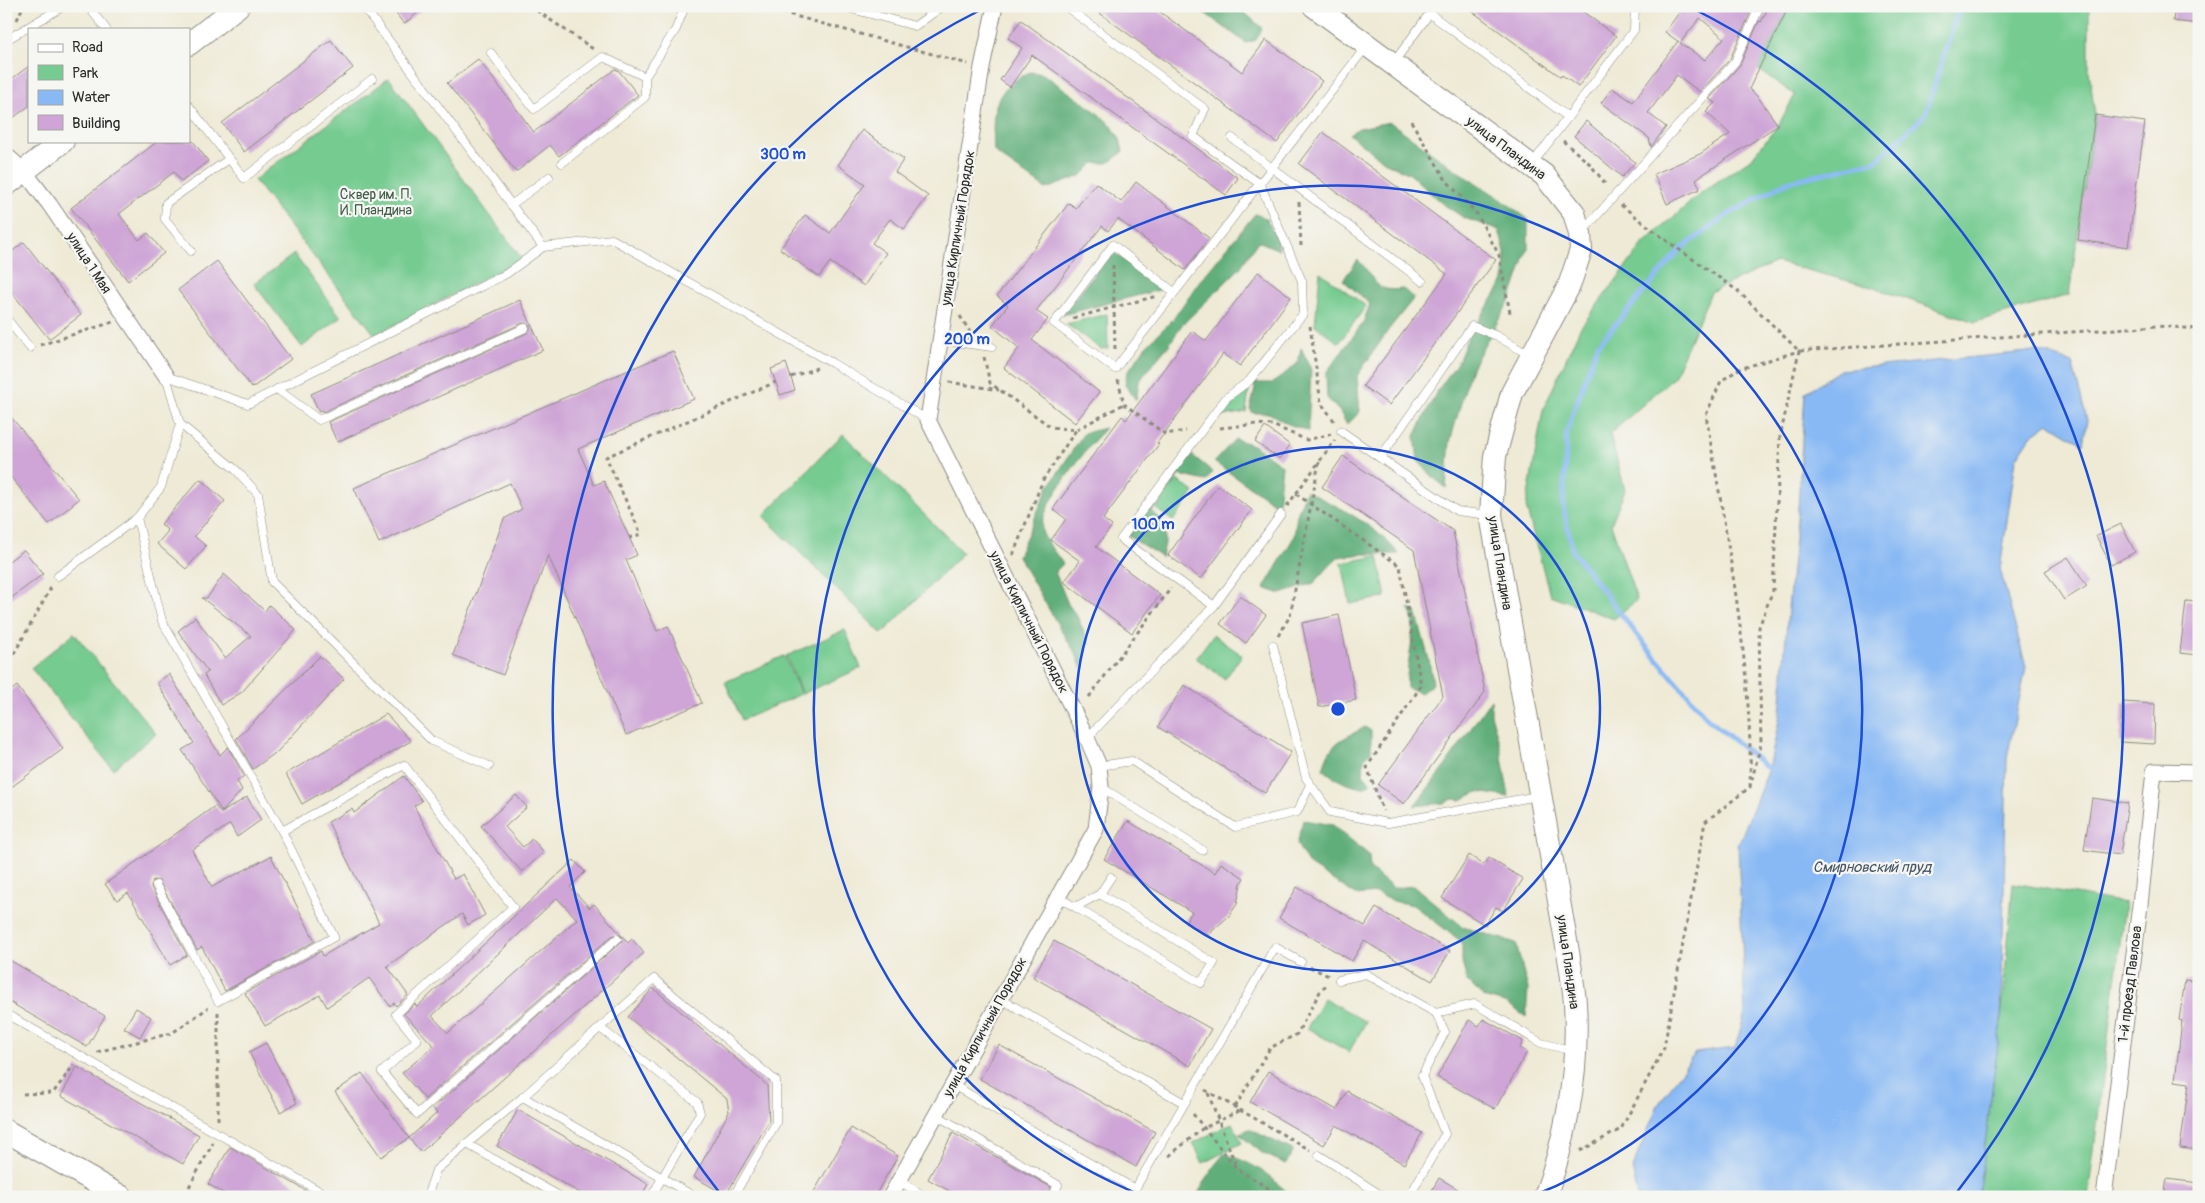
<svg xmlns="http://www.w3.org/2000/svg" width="2205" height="1203" font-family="Pangolin,sans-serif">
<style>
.green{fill:#75cb90;stroke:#507b5e}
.forest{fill:#60af7a;stroke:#466d52}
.water{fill:#89b9f4;stroke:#5a7290}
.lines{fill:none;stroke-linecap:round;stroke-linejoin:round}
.stream{stroke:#89b9f4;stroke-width:5}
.building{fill:#cea5d6;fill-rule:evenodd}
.lane-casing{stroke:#8c8a80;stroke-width:9}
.street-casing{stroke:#8c8a80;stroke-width:17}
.secondary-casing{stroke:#8c8a80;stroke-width:24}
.path{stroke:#8c8a80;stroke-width:3;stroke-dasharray:4 4;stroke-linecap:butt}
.lane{stroke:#fff;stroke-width:8}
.street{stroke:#fff;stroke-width:15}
.secondary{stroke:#fff;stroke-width:22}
.ring{fill:none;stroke:#1d4ed8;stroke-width:2.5}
.labels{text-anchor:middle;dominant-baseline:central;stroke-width:4.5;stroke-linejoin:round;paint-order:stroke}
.street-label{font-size:14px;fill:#2b2b2b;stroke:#f6f6f2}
.park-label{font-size:14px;fill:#415b49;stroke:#f6f6f2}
.water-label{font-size:15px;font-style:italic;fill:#475667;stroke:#f6f6f2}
.centre{fill:#1d4ed8;stroke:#f6f6f2;stroke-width:2.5}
.ring-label{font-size:15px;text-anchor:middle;font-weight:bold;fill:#1d4ed8;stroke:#f6f6f2;stroke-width:4.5;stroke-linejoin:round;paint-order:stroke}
</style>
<rect width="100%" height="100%" fill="#f6f6f2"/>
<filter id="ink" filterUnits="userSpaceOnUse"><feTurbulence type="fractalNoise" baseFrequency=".02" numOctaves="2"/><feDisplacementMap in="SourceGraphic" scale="10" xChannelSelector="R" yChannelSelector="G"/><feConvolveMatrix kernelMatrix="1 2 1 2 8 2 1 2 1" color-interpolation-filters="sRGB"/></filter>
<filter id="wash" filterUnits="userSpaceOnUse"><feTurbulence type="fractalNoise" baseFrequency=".0096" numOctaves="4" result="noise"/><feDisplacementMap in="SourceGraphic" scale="20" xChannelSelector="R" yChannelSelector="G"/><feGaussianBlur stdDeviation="1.12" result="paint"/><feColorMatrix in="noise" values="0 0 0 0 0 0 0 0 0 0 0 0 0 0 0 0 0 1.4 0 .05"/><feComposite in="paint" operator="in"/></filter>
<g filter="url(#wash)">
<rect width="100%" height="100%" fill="#eeead5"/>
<g class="green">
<path d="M1789,6H2089V71L2095,115L2069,295L1975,322L1868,286L1776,262L1711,292L1674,377L1610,434L1625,490L1611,524L1637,600L1614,619L1550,595L1526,507L1543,410L1580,328L1644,243L1702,192L1752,158L1779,124L1795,95L1758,69Z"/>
<path d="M389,78L522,259L375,335L254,180Z"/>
<path d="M294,254L341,317L302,347L254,284Z"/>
<path d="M1320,272L1366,306L1339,343L1315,325Z"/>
<path d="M1107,314L1108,348L1101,349L1066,324Z"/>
<path d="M1249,389L1246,412L1219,417Z"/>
<path d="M843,434L963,553L882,634L763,516Z"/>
<path d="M1177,480L1194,492L1173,521L1156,509Z"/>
<path d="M1378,556L1386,597L1350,604L1342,563Z"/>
<path d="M845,630L861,668L802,694L786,656Z"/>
<path d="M74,633L156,734L113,769L31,668Z"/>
<path d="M1213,635L1242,655L1225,679L1196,658Z"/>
<path d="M784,656L801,694L742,720L725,682Z"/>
<path d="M2013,883L2125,903L2088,1197H1978L2001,1021Z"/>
<path d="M1324,998L1366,1022L1349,1052L1307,1028Z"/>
<path d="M1232,1123L1242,1143L1203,1163L1193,1143Z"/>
</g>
<g class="forest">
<path d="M1195,6H1237L1262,28L1256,40L1246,43Z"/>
<path d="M1030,72L1043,74L1095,111L1111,125L1120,139L1123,152L1108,163H1094L1081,176L1046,189L1006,161L994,151C992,111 991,91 1030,72Z"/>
<path d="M1390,122L1456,170L1501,199L1528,219V248L1511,298L1470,371L1450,442L1446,488L1434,478L1418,461L1415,436L1436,393L1459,360L1468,337L1504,281L1505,253L1499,230L1464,218L1440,202L1410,174L1388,164L1349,134L1359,128Z"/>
<path d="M1255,214L1266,218L1277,240L1279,250L1258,241L1240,268L1181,326L1169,345L1146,372L1139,382L1136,400L1125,384L1127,373L1145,347L1174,318L1196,286Z"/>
<path d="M1112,251L1163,289L1062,315Z"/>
<path d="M1358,260C1377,279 1372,293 1403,289L1414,298L1389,329L1357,376L1360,412L1347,425L1340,412L1327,398L1326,373L1363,323L1370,304L1343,280Z"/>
<path d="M1301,348L1311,369L1308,431L1288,424L1269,413H1253L1250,409L1255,389L1253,383H1273L1298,363Z"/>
<path d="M1105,428C1089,446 1037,509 1042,531C1044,540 1058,556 1063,564L1055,572L1068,604L1078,618L1089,643L1082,669L1076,654L1061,630L1018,556L1048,488L1084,433Z"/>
<path d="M1235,439L1253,445L1282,465L1278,506L1214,462Z"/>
<path d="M1192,455L1213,472L1206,481L1179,475L1152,511L1165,525V543L1162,557L1128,536L1170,480Z"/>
<path d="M1306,491C1340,507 1375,525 1399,554H1363L1338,557L1314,583L1281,594L1264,588L1294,537L1297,515Z"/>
<path d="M1409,608L1416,612L1429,660L1433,684L1421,693L1407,688C1405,663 1419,629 1409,608Z"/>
<path d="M1491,699V714L1500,746L1509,797L1478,792L1461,800L1453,799L1444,803L1414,806L1446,765Z"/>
<path d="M1365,727L1371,731V752L1364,759L1363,774L1371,783L1363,788C1346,785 1336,780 1323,769C1331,740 1341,741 1365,727Z"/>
<path d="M1303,820L1333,825L1369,855L1370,869L1393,888L1414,886L1463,927L1516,943L1528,989L1526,1017L1508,1004L1483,997L1467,981L1462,962V942L1413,905L1393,901L1376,893L1356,895L1309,865L1297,844Z"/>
<path d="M1249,1129L1293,1150L1286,1164L1262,1153L1239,1134Z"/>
<path d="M1224,1154C1242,1159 1258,1167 1273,1179C1280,1186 1286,1192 1294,1197H1196L1214,1166Z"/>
</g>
<path class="water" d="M2038,351L2072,363L2087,420L2083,444L2049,423L2031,436L2016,459L2000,569L2026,667L2007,758L2001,1021L1978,1197H1638L1632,1168L1658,1105L1695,1053L1735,1048L1745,1013L1738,845L1769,769L1780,715L1788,609L1798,508L1805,393L1840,370Z"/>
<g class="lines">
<path class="stream" d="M1769,769L1709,720L1644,644L1573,552L1563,507L1567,430L1597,346L1680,250L1729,214L1787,182L1876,161L1925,115L1960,6"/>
</g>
<g id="blocks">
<g class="building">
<path d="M390,6H426L404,24Z"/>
<path d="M1090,6H1152L1242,72L1266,40L1322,81L1277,143Z"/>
<path d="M1465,6H1575L1616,36L1578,87L1562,75L1561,77Z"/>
<path d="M1684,6H1739L1750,14L1730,59L1700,92L1677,75L1648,113L1666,127L1651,147L1649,138L1601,103L1612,88L1633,102L1678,41L1679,42L1665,32ZM1700,18L1724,38L1705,60L1680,43Z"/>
<path d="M1769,6H1789L1749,89L1758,97L1778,125L1696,179L1700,189L1667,204L1654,174L1700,154L1730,134L1706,112L1715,103L1709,99L1740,65L1759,21L1761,22Z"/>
<path d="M2175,6H2199V24L2173,21Z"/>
<path d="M1021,20L1238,178L1226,195L1032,55L1010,87L1000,80L1022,48L1008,38Z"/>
<path d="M331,40L353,68L244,152L222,123Z"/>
<path d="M478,59L534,132L615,69L619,71L638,95L559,156L550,145L516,172L447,83Z"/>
<path d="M29,66V106L13,118L6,109V83Z"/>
<path d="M2095,115L2145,122L2128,247L2078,240Z"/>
<path d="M1586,121L1635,162L1622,177L1574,136Z"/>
<path d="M862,130L904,159L895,172L928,196L904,229L890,219L872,243L886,253L864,286L830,262L819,277L780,249L805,215L830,233L865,184L838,165Z"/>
<path d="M1323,132L1496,260L1389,405L1363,386L1447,274L1299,164Z"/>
<path d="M158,141H193L208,161L181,182L174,172L119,214L139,240L148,233L164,253L128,281L71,208Z"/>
<path d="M1136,182L1209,238L1185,270L1118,219L1108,231L1102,226L1036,311L1048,319L1032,340L1099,392L1075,423L1004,368L1019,348L992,326L1008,305L997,296L1069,203L1076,208L1096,183L1121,202Z"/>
<path d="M24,242L81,315L49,339L6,285V256Z"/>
<path d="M217,261L291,359L252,388L178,290Z"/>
<path d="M1258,272L1291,297L1240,366L1223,354L1157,443L1159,444L1103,519L1112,526L1096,547L1160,595L1132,633L1064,582L1080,561L1051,540L1066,519L1053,509L1122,416L1126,420L1192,331L1206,341Z"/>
<path d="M520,300L543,350L337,442L328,422L527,333L530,329V325L523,323L323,412L322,410L319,412L311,394Z"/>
<path d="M673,351L694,399L578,449L594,485L604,481L637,555L626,560L657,631L668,626L702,703L626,735L548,555L503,675L453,655L504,519L522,509L510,483L379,543L354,488Z"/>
<path d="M786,363L795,390L780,395L771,369Z"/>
<path d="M6,411L79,499L49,524L6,471Z"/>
<path d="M1265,427L1290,445L1280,459L1255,442Z"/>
<path d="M1343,456L1453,531L1485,692L1404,804L1378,785L1443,696L1414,550L1322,487Z"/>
<path d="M200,479L225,501L194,536L206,546L186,569L157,544L168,531L161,524Z"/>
<path d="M1218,485L1252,510L1201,579L1168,555Z"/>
<path d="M2121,524L2135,552L2111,565L2096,536Z"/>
<path d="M24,550L43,574L6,602V563Z"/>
<path d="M2068,557L2087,586L2064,600L2045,571Z"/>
<path d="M224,574L265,611L269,605L296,630L242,692L221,705L204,675L208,672L178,631L195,617L225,658L251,636L202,598H207Z"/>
<path d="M1240,596L1266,615L1246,643L1220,624Z"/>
<path d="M2186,601L2199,602V655L2180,653Z"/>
<path d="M1339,615L1356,700L1319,707L1302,623Z"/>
<path d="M320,656L344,679L278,751L253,769L236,739Z"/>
<path d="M169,674L220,755L228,747L244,776L237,781L242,790L222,812L182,750L194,743L157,683Z"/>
<path d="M1184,685L1291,752L1265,793L1158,727Z"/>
<path d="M17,686L63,749L6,791V694Z"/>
<path d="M2123,702L2155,704L2154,744L2120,742Z"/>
<path d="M386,714L411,741L302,804L286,774Z"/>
<path d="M404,776L422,801L414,806L454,879L463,874L485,915L468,925L462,914L387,966L408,995L396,1006L394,1003L390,1006L369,978L327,1007L320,995L265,1026L245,993L321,951L323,956L379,923L328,822L352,809L354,813Z"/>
<path d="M516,795L527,807L505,827L523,847L532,839L544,852L522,872L481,826Z"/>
<path d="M247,797L261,820L237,837L230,824L192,850L212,887L271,856L315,941L225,991L202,947L197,950L159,881L153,880L151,887L187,955L170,965L128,893L117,900L105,884L215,806L221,813Z"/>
<path d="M2092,798L2128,803L2120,855L2084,850Z"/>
<path d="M1128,821L1215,873L1221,863L1244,878L1241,883L1237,904L1229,916L1213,930L1209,936L1185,922L1192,912L1104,859Z"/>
<path d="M1469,855L1484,865L1489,858L1523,879L1503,911L1496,907L1485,925L1442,898Z"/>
<path d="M574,860L585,872L570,887L590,908L594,904L628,943L632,939L644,953L421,1152L409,1138L437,1113L433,1108L622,941L621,935H613L425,1099L402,1073L434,1046L404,1014L415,1004L417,1007ZM557,898L577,919L448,1033L432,1016Z"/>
<path d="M1297,887L1365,926L1376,908L1450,951L1432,981L1364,941L1352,961L1279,918Z"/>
<path d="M1054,941L1211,1029L1190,1066L1033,977Z"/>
<path d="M6,958L105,1016L87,1047L6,1000Z"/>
<path d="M2185,980L2199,982V1150L2180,1148L2189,1083L2175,1081L2182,1021L2179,1020Z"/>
<path d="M653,988L767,1085L769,1121L726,1195L694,1177L729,1112L727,1099L628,1017Z"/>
<path d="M136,1008L151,1017L140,1037L124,1028Z"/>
<path d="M1483,1019L1523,1041L1520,1048L1527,1052L1495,1109L1437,1077L1469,1020L1479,1026Z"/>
<path d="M266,1043L297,1103L280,1112L249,1052Z"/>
<path d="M999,1045L1155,1132L1136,1167L980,1079Z"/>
<path d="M77,1067L199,1135L183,1164L61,1096Z"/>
<path d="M1268,1071L1337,1110L1347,1091L1422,1133L1404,1164L1336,1125L1324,1145L1250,1102Z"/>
<path d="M362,1073L409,1138L381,1157L335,1092Z"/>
<path d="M518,1110L648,1184L641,1197H587L497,1146Z"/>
<path d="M851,1128L898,1156L874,1197H811Z"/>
<path d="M953,1133L1051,1187L1046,1197H960L928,1179Z"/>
<path d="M230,1147L260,1164L317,1197H230L208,1184Z"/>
<path d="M1439,1178L1471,1197H1428Z"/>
<path d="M2167,1179L2199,1183V1197H2164Z"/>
</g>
</g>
</g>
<g filter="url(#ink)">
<use href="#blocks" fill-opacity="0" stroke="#8c8a80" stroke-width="1"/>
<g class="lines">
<defs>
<g id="lane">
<path d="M88,6L106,29"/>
<path d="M363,6L543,247L612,239L832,363L928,420"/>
<path d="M841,6L915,26L943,6"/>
<path d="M1065,6L1205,109L1193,136L1260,184L1302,281L1303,314L1249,381L1226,398L1121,539L1214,606"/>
<path d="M1429,13L1568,117L1532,164"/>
<path d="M6,40L64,6"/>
<path d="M491,53L534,109L603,57L645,77"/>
<path d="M1394,62L1435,6"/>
<path d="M189,106L244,178L372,79"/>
<path d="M1568,117L1634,30L1635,6"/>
<path d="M1232,138L1422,281"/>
<path d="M562,163L645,97V77L676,29L685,6"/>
<path d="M511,205L549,177"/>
<path d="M1583,231L1735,62L1760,6"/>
<path d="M191,251L165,219L166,203L229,159"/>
<path d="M1174,292L1113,245L1054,323L1115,369L1366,47"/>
<path d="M6,318L30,348"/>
<path d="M940,340L992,347"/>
<path d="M166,376L248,404L506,274L543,247"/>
<path d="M277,389L319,420L525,328"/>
<path d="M180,424L236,470L258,494L272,582L432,741L489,766"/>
<path d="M1341,431L1457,511L1489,515"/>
<path d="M1380,458L1472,326L1497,336L1529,355"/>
<path d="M137,518L162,621L282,831L334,937L218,1001L156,885"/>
<path d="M58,576L137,518L161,487L180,424L166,376"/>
<path d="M1273,645L1306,778L1330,812L1388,823L1538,796"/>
<path d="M1087,738L1214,606L1281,514"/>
<path d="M1099,766L1132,761L1235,827L1297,812L1310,785"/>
<path d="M1101,787L1202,850"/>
<path d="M282,831L404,765L513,907L396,1014L417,1040L382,1072L417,1114L617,939"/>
<path d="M1100,894L1111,877"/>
<path d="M1058,897L1075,907L1100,894L1214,963L1201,983L1075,907"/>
<path d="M1339,980L1366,974L1436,1013L1475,1004L1541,1043L1574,1051"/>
<path d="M1001,999L1184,1103"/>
<path d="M6,1014L330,1197"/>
<path d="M600,1028L697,1102L700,1113L651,1197"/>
<path d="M953,1085L1135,1189L1275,947L1301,962"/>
<path d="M523,1097L695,1197"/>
<path d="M936,1115L1058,1185L1052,1197"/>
<path d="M467,1144L561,1197"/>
<path d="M1319,1155L1384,1197"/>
<path d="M899,1181L926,1197"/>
<path d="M427,1197L436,1170L523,1097L654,979L776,1081V1123L733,1197"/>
<path d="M1409,1197L1445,1134L1422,1076L1445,1032L1436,1013"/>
</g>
<g id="street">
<path d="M6,155L24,171L50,205L166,376"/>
<path d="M890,1197L1096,829L1101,787L1099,766L1087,738L928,420L982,67L995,6"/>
<path d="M2104,1197L2140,905L2154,771L2199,772"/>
</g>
<g id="secondary">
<path d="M1314,6L1544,175L1574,213L1580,234L1581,250L1569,286L1512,393L1495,456L1491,515L1565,935C1569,957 1573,980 1575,1003C1579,1069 1567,1135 1545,1197"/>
<path d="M189,44L238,6"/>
<path d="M6,185L63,141"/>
<path d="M6,1131L122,1197"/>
</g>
</defs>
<use href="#lane" class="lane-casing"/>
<use href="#street" class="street-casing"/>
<use href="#secondary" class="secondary-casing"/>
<g class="path">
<path d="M530,6L593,49"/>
<path d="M759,6L968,64"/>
<path d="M17,20L23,6"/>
<path d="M1411,121L1446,180L1477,214L1499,255L1510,313"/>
<path d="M1563,141L1590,164L1607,186"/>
<path d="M1299,202L1301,246"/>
<path d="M1621,205L1667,241L1738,291L1799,351L2157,326L2199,329"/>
<path d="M1113,265L1115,349"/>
<path d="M960,316L970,332"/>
<path d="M1073,318L1157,296"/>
<path d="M1310,326L1321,403L1335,422"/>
<path d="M40,345L113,322"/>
<path d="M984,357L990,383L1051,427L1076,430L1124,404"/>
<path d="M791,377L817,368"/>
<path d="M1118,380L1124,404L1165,434L1186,431"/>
<path d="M949,382L999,390"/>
<path d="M1220,428L1257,424L1272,425L1307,440L1331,434"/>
<path d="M1296,494L1400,566L1421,686L1367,767L1383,811"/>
<path d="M1287,506L1335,440"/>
<path d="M629,538L641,534L606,457L776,382"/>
<path d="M1013,555L1043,480L1076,430"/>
<path d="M1278,636L1290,616L1319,462"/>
<path d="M6,668L52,586"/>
<path d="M1089,697L1171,588"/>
<path d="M1310,967L1329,976"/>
<path d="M97,1052L172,1033L208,1008"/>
<path d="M1205,1090L1310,1150"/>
<path d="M1208,1093L1236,1166"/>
<path d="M23,1094L53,1093L74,1065"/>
<path d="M1235,1107L1270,1048L1297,1034L1322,988L1329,985"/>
<path d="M1193,1114L1237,1169L1283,1197"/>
<path d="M218,1120V1011"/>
<path d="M1580,1151L1621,1129L1664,1048L1705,822L1750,787L1761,744L1759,627L1773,590L1780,437L1799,351L1739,369L1721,381L1706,415C1726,536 1753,665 1750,787"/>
<path d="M1169,1156L1202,1129L1241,1110"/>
<path d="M189,1187L213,1143"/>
</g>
<use href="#lane" class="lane"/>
<use href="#street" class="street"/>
<use href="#secondary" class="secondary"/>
</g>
</g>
<g class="ring">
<circle cx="1338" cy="709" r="262"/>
<path d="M1146 1197A524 524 0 1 1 1530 1197"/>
<path d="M719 1192A785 785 0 0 1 988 6M1688 6A785 785 0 0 1 1957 1192"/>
</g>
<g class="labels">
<g class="street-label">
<text transform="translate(1506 148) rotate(37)">улица Пландина</text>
<text transform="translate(958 228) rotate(-81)">улица Кирпичный Порядок</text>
<text transform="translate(89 263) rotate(57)">улица 1 Мая</text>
<text transform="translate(1500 563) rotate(81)">улица Пландина</text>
<text transform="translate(1029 622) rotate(63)">улица Кирпичный Порядок</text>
<text transform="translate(1568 962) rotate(82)">улица Пландина</text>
<text transform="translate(2130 984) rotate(-83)">1-й проезд Павлова</text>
<text transform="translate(985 1027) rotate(-61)">улица Кирпичный Порядок</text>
</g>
<g class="park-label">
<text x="376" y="194">Сквер им. П.<tspan x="376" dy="16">И. Пландина</tspan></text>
</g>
<g class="water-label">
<text x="1872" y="867">Смирновский пруд</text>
</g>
</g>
<circle cx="1338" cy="709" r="8" class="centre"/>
<g class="ring-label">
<text x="783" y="159">300 m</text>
<text x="967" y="344">200 m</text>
<text x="1153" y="529">100 m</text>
</g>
<rect width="2205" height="1203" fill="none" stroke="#f6f6f2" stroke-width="25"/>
<rect x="28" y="28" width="162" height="115" fill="#f6f6f2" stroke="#a5a5a2"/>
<rect x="38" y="44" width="25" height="8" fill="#ffffff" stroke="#a5a5a2"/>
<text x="72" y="52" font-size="15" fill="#2b2b2b">Road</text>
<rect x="38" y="65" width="25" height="15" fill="#75cb90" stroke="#a5a5a2"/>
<text x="72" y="78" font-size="15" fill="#2b2b2b">Park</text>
<rect x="38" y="90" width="25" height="15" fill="#89b9f4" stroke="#a5a5a2"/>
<text x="72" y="102" font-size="15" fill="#2b2b2b">Water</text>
<rect x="38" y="115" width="25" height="15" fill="#cea5d6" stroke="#a5a5a2"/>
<text x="72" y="128" font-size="15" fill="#2b2b2b">Building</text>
</svg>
